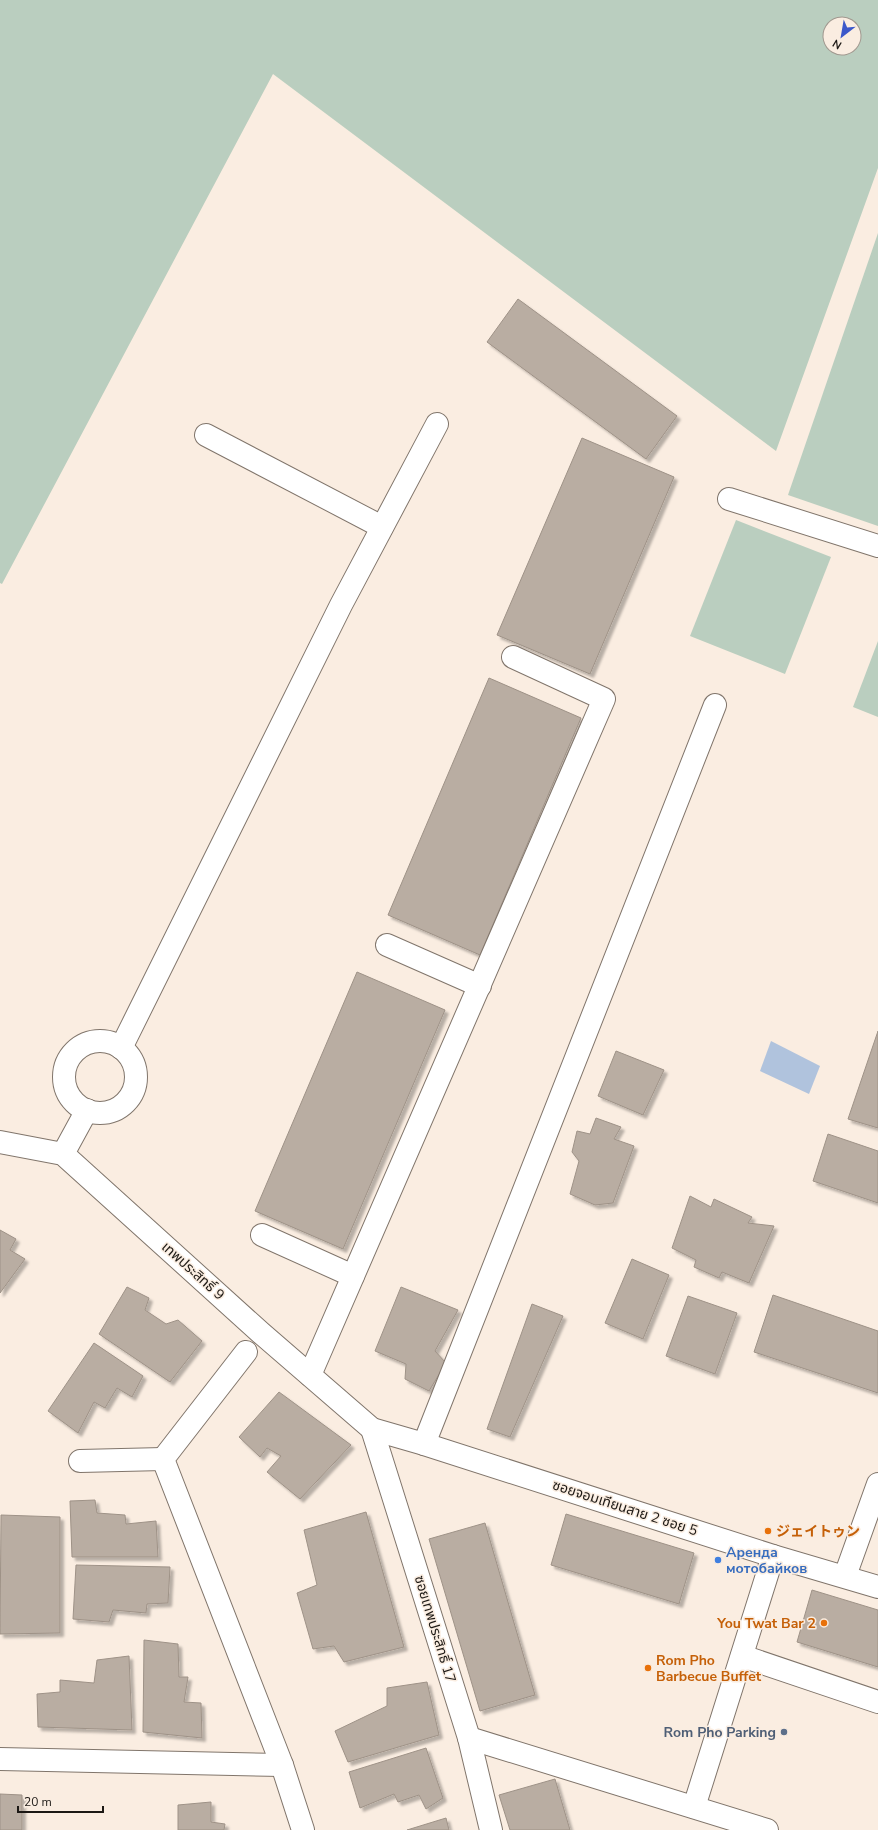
<svg xmlns="http://www.w3.org/2000/svg" width="878" height="1830" font-family="'Nunito Sans','Noto Sans JP','Noto Sans Thai',sans-serif">
<style>
.green{fill:#bacebf;fill-rule:evenodd}
.water{fill:#b0c3dd}
.building{fill:#b9ada2;stroke:#9e9287;filter:url(#shadow)}
.lines{fill:none;stroke-linecap:round;stroke-linejoin:round}
.minor-casing{stroke:#80756b;stroke-width:24}
.minor{stroke:#fff;stroke-width:22}
.food-dot{fill:#e8710a;stroke:#faede1;stroke-width:1.5}
.shop-dot{fill:#3f7fe0;stroke:#faede1;stroke-width:1.5}
.service-dot{fill:#5c6f8a;stroke:#faede1;stroke-width:1.5}
.labels{text-anchor:middle;dominant-baseline:central;stroke-width:3;stroke-linejoin:round;paint-order:stroke}
.street-label{font-size:14px;fill:#1c1814;stroke:#faede1}
.food-label{font-size:14px;font-weight:bold;fill:#c56008;stroke:#faede1;text-anchor:start}
.shop-label{font-size:14px;font-weight:bold;fill:#366cbe;stroke:#faede1;text-anchor:start}
.service-label{font-size:14px;font-weight:bold;fill:#4e5e75;stroke:#faede1;text-anchor:end}
</style>
<defs>
<filter id="shadow"><feDropShadow dx="3.5" dy="3.5" stdDeviation="1" flood-color="#0004"/></filter>
</defs>
<rect width="100%" height="100%" fill="#faede1"/>
<g class="green">
<path d="M0,0H878V168L776,451L273,74L2,584L0,583ZM830,24H854V48H830Z"/>
<path d="M878,233V526L788,495Z"/>
<path d="M736,520L831,557L785,674L690,636Z"/>
<path d="M878,641V717L853,707Z"/>
</g>
<path class="water" d="M771,1041L820,1066L809,1094L760,1071Z"/>
<g class="building">
<path d="M518,299L677,416L646,459L487,342Z"/>
<path d="M582,438L674,477L590,674L497,635Z"/>
<path d="M489,678L581,718L480,955L388,915Z"/>
<path d="M357,972L445,1010L343,1249L255,1211Z"/>
<path d="M878,1031V1128L848,1119Z"/>
<path d="M616,1051L664,1070L643,1115L598,1096Z"/>
<path d="M596,1118L621,1127L614,1139L634,1146L613,1203L595,1205L570,1194L579,1161L572,1152L577,1131L590,1134Z"/>
<path d="M828,1134L878,1151V1203L813,1181Z"/>
<path d="M690,1196L711,1207L714,1199L752,1217L748,1223L774,1226L749,1283L722,1272L719,1278L694,1267L696,1260L672,1248Z"/>
<path d="M0,1230L16,1239L10,1250L25,1259L0,1293Z"/>
<path d="M632,1259L669,1275L643,1339L605,1323Z"/>
<path d="M127,1287L149,1298L145,1310L166,1324L178,1320L202,1341L170,1382L99,1334Z"/>
<path d="M401,1287L458,1310L435,1351L446,1363L429,1391L405,1379L406,1364L375,1351Z"/>
<path d="M773,1295L878,1331V1393L754,1352Z"/>
<path d="M688,1296L737,1313L715,1374L666,1356Z"/>
<path d="M532,1304L563,1316L510,1437L487,1429Z"/>
<path d="M94,1343L143,1376L132,1397L117,1388L105,1408L94,1402L78,1433L48,1411Z"/>
<path d="M279,1392L351,1445L300,1499L267,1472L281,1456L267,1448L260,1457L239,1437Z"/>
<path d="M95,1500L97,1513L125,1515L126,1524L156,1521L158,1557H72L70,1501Z"/>
<path d="M366,1512L404,1647L344,1662L334,1646L313,1649L297,1593L317,1585L304,1530Z"/>
<path d="M566,1514L694,1553L679,1604L551,1565Z"/>
<path d="M1,1515L60,1517V1633L0,1634Z"/>
<path d="M485,1523L535,1695L480,1711L429,1539Z"/>
<path d="M76,1565L170,1567L168,1603L147,1604L146,1613L113,1610L109,1622L73,1619Z"/>
<path d="M812,1590L878,1610V1667L797,1642Z"/>
<path d="M144,1640L178,1644L179,1677H188L184,1702L201,1703L202,1738L143,1732Z"/>
<path d="M129,1656L132,1730L38,1727L37,1694L60,1692V1680L94,1683L97,1660Z"/>
<path d="M427,1682L439,1735L348,1762L335,1731L387,1706V1688Z"/>
<path d="M426,1748L443,1798L426,1809L419,1795L398,1802L394,1794L360,1808L349,1772Z"/>
<path d="M555,1779L570,1830H510L499,1795Z"/>
<path d="M0,1794L22,1795V1830H0Z"/>
<path d="M211,1802V1822L225,1824L224,1830H178V1805Z"/>
<path d="M446,1818L449,1830H407Z"/>
</g>
<g class="lines">
<defs>
<g id="minor">
<path d="M206,435L382,527"/>
<path d="M729,499L878,546"/>
<path d="M387,945L480,986"/>
<circle cx="100" cy="1077" r="36"/>
<path d="M121,1048L341,605L437,424"/>
<path d="M0,1142L63,1154L261,1333L372,1429L424,1444L773,1556L878,1587"/>
<path d="M63,1154L87,1110"/>
<path d="M262,1235L353,1276"/>
<path d="M246,1352L163,1459L282,1765L303,1830"/>
<path d="M310,1375L604,699L513,657"/>
<path d="M372,1429L469,1738L491,1830"/>
<path d="M424,1444L715,705"/>
<path d="M80,1461L163,1459"/>
<path d="M845,1576L878,1484"/>
<path d="M742,1656L878,1702"/>
<path d="M469,1738L767,1830"/>
<path d="M0,1759L282,1765"/>
<path d="M694,1807L773,1556"/>
</g>
</defs>
<use href="#minor" class="minor-casing"/>
<use href="#minor" class="minor"/>
</g>
<g class="food-dot">
<circle cx="768" cy="1531" r="4"/>
<circle cx="824" cy="1623" r="4"/>
<circle cx="648" cy="1668" r="4"/>
</g>
<circle class="shop-dot" cx="718" cy="1560" r="4"/>
<circle class="service-dot" cx="784" cy="1732" r="4"/>
<g class="labels">
<g class="street-label">
<text transform="translate(193 1271) rotate(42)">เทพประสิทธิ์ 9</text>
<text transform="translate(625 1508) rotate(18)">ซอยจอมเทียนสาย 2 ซอย 5</text>
<text transform="translate(435 1629) rotate(73)">ซอยเทพประสิทธิ์ 17</text>
</g>
<g class="food-label">
<text x="776" y="1531">ジェイトゥン</text>
<text x="816" y="1623" text-anchor="end">You Twat Bar 2</text>
<text x="656" y="1660">Rom Pho<tspan x="656" dy="16">Barbecue Buffet</tspan></text>
</g>
<g class="shop-label">
<text x="726" y="1552">Аренда<tspan x="726" dy="16">мотобайков</tspan></text>
</g>
<g class="service-label">
<text x="776" y="1732">Rom Pho Parking</text>
</g>
</g>
<g transform="translate(842 36) rotate(211)"><circle r="19" fill="#faede1" stroke="#a1988f"/>
<path d="M0-3L7 15L0 10L-7 15Z" fill="#3c58ca"/>
<text y="-6" font-size="11" font-weight="bold" text-anchor="middle" fill="#1c1814">N</text>
</g>
<path d="M18 1806v6h85v-6" fill="none" stroke="#1c1814" stroke-width="2"/>
<text x="24" y="1806" font-size="12" fill="#1c1814" stroke="#faede1" stroke-width="3" paint-order="stroke">20 m</text>
</svg>
